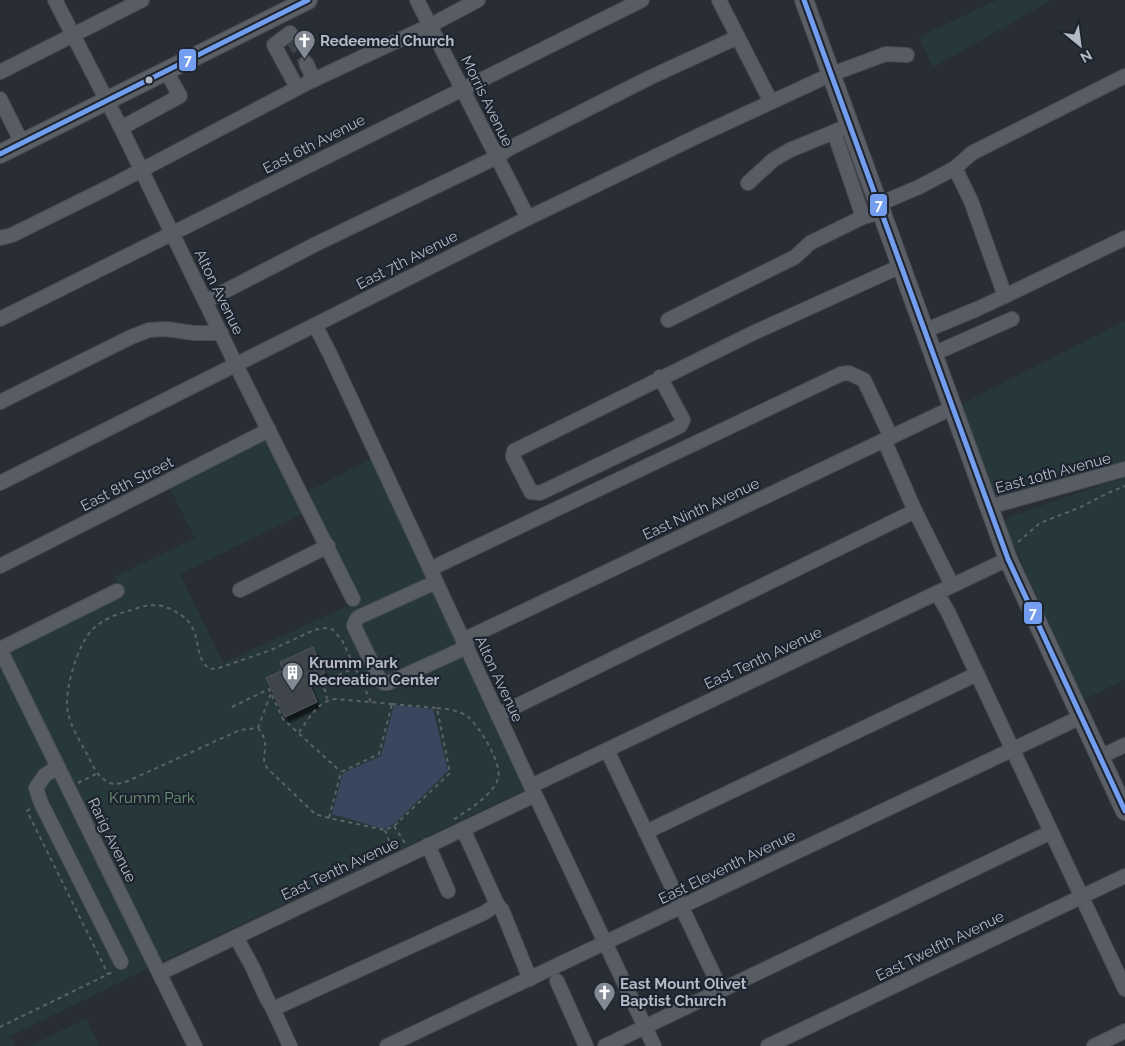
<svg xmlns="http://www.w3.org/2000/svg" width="1125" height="1046" font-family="Raleway,sans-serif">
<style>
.green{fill:#27383b}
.water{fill:#38475e}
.building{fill:#41454b;stroke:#50555d;filter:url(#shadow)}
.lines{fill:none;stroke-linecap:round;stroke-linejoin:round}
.minor-tunnel{stroke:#3e434b;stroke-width:14;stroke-dasharray:14 7;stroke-linecap:butt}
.minor-casing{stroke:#464a50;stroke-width:16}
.major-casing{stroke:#464a52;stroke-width:20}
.path{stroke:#5c6167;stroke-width:2;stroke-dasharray:4 4;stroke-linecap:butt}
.minor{stroke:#585c63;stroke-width:14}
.major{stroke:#5b5f65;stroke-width:18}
.bus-1-casing{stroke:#1d242f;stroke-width:9}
.bus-1{stroke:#739eef;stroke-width:5}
.bus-dot{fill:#b3bac6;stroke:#1d242f;stroke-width:2}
.labels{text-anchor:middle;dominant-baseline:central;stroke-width:4.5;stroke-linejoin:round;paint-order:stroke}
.poi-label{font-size:15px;font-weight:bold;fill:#b3bac6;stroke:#1d242f;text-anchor:start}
.street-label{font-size:15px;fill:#b3bac6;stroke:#1d242f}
.park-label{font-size:15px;fill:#6b9676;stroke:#1d242f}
.line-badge{stroke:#1d242f;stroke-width:2}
.badge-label{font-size:14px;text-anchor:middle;font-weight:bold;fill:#fff}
</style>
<defs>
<filter id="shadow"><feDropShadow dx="3" dy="5.5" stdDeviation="1" flood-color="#0009"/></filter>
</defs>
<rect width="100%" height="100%" fill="#292e35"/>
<g class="green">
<path d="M997,0H1052L933,67L919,37Z"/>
<path d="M1125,321V465L1004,499L996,496L991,487L960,405Z"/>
<path d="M267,437L304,513L180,574L223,663L359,601L307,492L373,458L525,790L169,958L10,1036L15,1046H0V658L123,594L115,577L195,538L169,486Z"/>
<path d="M1125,478V679L1083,700L1006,527L1007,520L1010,517C1049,504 1086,489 1125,478Z"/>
<path d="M86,1019L99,1046H29Z"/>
</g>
<path class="water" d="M394,705L433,709L448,771L395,823L384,829L332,814L343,773L381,756Z"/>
<path class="building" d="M313,647L325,673L308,681L317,702L285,717L266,678L283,670L280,662Z"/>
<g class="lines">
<path class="minor-tunnel" d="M292,38L306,63"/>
<defs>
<g id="minor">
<path d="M55,0L121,128L236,365L353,599"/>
<path d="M417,0L528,218"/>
<path d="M719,0L771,102"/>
<path d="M290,33L274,45L293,80"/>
<path d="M306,63L314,80"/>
<path d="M0,72L142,0"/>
<path d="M0,99L22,143"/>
<path d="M121,128L180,96L166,71"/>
<path d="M834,132L863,217L882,212"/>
<path d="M955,168L972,153L1125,76"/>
<path d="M748,183L773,160L790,150L851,125"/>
<path d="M879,204L919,187L955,168L971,201L1005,296L977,309L924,331"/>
<path d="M0,238L12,235L111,186L309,82L431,25L478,0"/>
<path d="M1005,296L1125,238"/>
<path d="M206,301L316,244L497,157L510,148L651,77L738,37"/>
<path d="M0,319L642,0"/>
<path d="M668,320L795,257L810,243L863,217"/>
<path d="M315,325L330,354L531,786L654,1046"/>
<path d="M933,354L1012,319"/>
<path d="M660,377L683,420L680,426L540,493L531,492L513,457L514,451L751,334L901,266"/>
<path d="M0,402L131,337L149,330L166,329L194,333H221"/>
<path d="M884,440L915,511L952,585"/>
<path d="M0,483L528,218L700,135L832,74L886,54L907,55"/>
<path d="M989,507L1125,469"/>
<path d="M0,566L269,430"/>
<path d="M430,569L841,374L849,373L864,380L891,437"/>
<path d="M436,582L359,617L356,620L354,626L380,680L384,683H388L467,647"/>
<path d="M240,590L328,546"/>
<path d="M937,593L948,612L1125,989"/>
<path d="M463,640L952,408"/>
<path d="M0,649L195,1046"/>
<path d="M0,649L117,591"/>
<path d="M498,715L915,511"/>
<path d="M607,750L721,990"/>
<path d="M1100,757L1125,745"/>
<path d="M58,767L45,775L36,788L41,803L121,962"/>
<path d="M531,786L1008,559"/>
<path d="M463,829L497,904"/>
<path d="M646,832L977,674"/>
<path d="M428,845L448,891"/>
<path d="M236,937L253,968L267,999L273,1009"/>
<path d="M160,973L535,795"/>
<path d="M557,981L586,1046"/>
<path d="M290,1046L273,1009L484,913L497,904L502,910L530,979"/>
<path d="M387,1046L1081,717"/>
<path d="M605,1046L1051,832"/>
<path d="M768,1046L1125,876"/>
<path d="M1094,1046L1125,1031"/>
</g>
<g id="major">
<path d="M804,0L1008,559L1125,811"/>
<path d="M0,154L308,0"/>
</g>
</defs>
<use href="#minor" class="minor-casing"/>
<use href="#major" class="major-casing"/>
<g class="path">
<path d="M1018,542L1040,523L1081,507L1108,493L1125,486"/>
<path d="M308,681L318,683L355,668"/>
<path d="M318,683L325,690L327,699"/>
<path d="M392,704L437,708L450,773L394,826L385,830L329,818L341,772L379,754Z"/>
<path d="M232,707L269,689L283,719L341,772"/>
<path d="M437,708C447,709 458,710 467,716C478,724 503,764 498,779C491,797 469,809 453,820"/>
<path d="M258,728L271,693"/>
<path d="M299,732C309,719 318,700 336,699L392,704"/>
<path d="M78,783L98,773"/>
<path d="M30,809L27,811L108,974"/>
<path d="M329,818L315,814L268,769L264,763C264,747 269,742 258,728L240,730L128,781C122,783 116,785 110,783C98,779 92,764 87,754C80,741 71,727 68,713C63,692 78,642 94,628C102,620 117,614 128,611C141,607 154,602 168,608C210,625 188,654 210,669L219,668L271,650L314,630L324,628L332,629L342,640L371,702"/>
<path d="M394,826L405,843"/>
<path d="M385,830L392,849"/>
<path d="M0,1027L115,971"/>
</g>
<use href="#minor" class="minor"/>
<use href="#major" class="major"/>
<defs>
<g id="bus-1">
<path d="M804,0L1008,559L1125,811"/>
<path d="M0,154L308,0"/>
</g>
</defs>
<use href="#bus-1" class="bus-1-casing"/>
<use href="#bus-1" class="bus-1"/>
</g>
<defs>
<symbol id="church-pin" viewBox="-11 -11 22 30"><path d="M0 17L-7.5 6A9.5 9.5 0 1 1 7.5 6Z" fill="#838993" stroke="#1d242f"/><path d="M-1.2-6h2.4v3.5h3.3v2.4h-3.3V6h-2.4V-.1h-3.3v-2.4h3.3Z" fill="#fff"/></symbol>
<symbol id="building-pin" viewBox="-11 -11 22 30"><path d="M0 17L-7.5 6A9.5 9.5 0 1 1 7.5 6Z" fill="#838993" stroke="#1d242f"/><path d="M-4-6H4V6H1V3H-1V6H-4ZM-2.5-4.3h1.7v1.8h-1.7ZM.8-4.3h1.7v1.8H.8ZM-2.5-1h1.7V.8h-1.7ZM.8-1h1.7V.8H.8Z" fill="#fff"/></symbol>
</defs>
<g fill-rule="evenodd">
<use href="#church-pin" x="292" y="28" width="25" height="34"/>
<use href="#building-pin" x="280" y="660" width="25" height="34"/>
<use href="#church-pin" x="592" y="980" width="25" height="34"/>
</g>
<circle class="bus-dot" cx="149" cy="80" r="4.5"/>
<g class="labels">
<g class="poi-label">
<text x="320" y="41">Redeemed Church</text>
<text x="309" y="663">Krumm Park<tspan x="309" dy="17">Recreation Center</tspan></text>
<text x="620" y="984">East Mount Olivet<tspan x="620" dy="17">Baptist Church</tspan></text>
</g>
<g class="street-label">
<text transform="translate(487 101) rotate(64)">Morris Avenue</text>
<text transform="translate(314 144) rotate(-27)">East 6th Avenue</text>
<text transform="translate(407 260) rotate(-27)">East 7th Avenue</text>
<text transform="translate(219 292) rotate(64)">Alton Avenue</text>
<text transform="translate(1053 473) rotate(-15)">East 10th Avenue</text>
<text transform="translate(127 484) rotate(-27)">East 8th Street</text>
<text transform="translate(701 509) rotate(-25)">East Ninth Avenue</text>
<text transform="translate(763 658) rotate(-25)">East Tenth Avenue</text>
<text transform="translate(499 679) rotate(65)">Alton Avenue</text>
<text transform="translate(112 840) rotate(64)">Rarig Avenue</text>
<text transform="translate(727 867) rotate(-26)">East Eleventh Avenue</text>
<text transform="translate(340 869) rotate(-25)">East Tenth Avenue</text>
<text transform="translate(940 946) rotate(-26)">East Twelfth Avenue</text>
</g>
<g class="park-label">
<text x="152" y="798">Krumm Park</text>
</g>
</g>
<g class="line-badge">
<rect x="178" y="48" width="19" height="24" rx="5" fill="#739eef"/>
<rect x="869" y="193" width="19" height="24" rx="5" fill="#739eef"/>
<rect x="1023" y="601" width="20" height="24" rx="5" fill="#739eef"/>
</g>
<g class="badge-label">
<text x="188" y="65">7</text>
<text x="879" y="210">7</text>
<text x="1033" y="618">7</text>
</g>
<g transform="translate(1080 45) rotate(151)" stroke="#1d242f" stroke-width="4" paint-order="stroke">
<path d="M0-4L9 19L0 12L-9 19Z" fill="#b3bac6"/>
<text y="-8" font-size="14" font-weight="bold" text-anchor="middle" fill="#b3bac6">N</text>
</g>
</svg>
